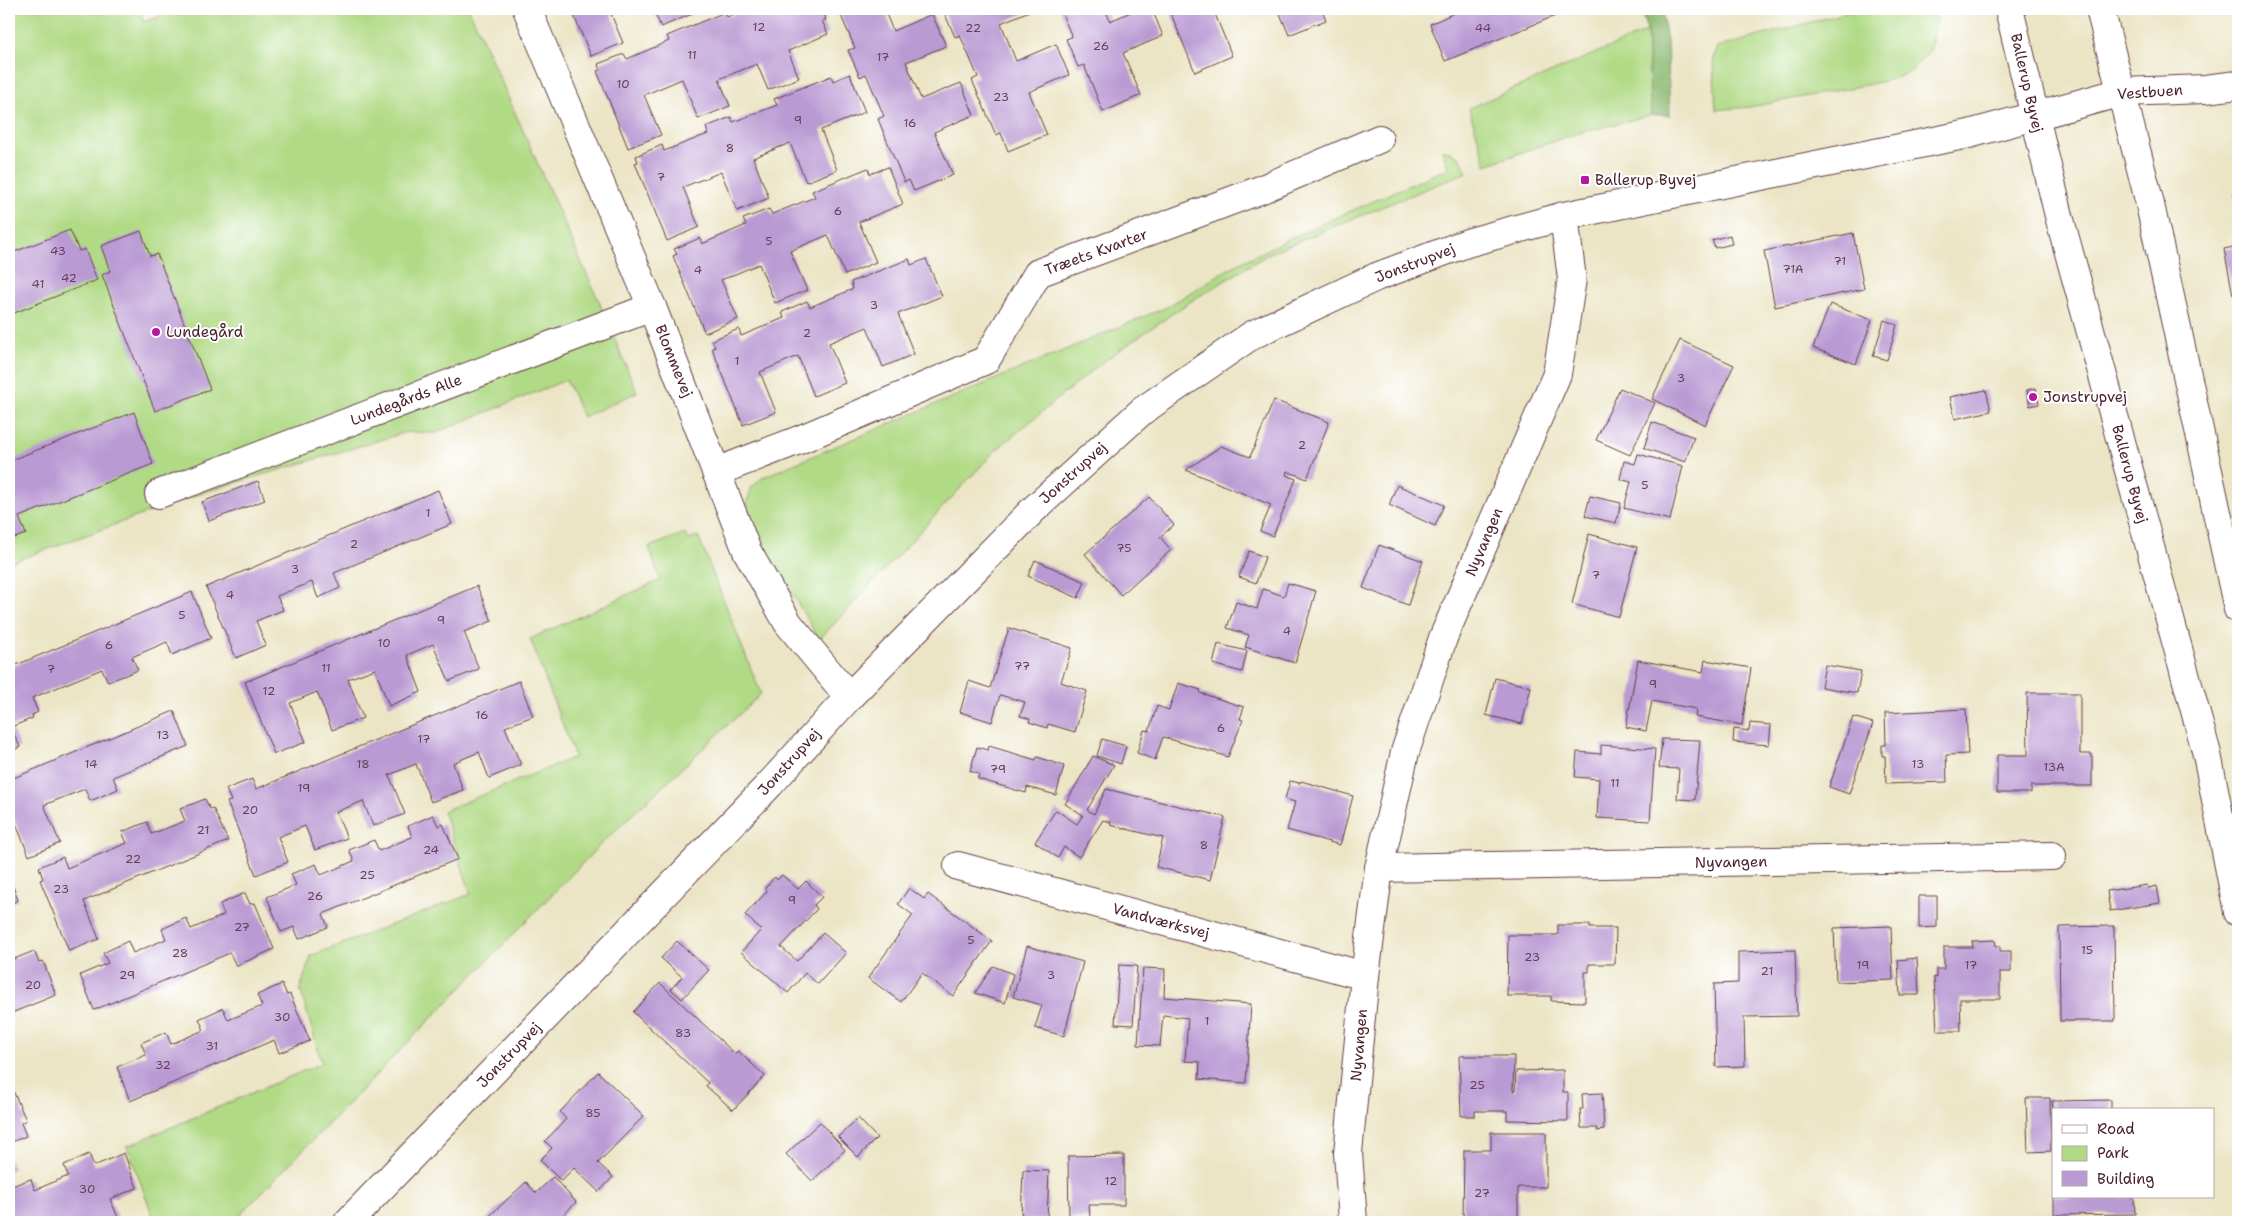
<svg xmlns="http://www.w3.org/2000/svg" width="2247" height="1231" font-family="'Shantell Sans',sans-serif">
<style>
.green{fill:#b0da85;stroke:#7d7c58}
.forest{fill:#8cba72;stroke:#6b6c4e}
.building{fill:#b99ad3}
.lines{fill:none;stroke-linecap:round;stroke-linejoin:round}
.street-casing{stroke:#623d42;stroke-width:30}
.secondary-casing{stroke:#623d42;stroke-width:30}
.street{stroke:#fff;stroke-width:28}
.secondary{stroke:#fff;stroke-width:28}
.poi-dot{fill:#b5179e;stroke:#fff;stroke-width:2}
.labels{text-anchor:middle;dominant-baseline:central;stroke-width:4;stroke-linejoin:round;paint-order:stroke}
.number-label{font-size:12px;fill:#663e55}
.street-label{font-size:15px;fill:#4a1f2b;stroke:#fff}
.poi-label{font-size:15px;fill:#4a1f2b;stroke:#fff;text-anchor:start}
</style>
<rect width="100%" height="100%" fill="#fff"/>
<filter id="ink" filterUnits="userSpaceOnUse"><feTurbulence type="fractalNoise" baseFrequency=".02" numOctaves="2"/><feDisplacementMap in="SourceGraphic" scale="10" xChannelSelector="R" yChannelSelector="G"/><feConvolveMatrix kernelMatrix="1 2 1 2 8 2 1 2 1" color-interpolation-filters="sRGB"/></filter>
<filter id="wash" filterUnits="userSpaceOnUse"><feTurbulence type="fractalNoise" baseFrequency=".0096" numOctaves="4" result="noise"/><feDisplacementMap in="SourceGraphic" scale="20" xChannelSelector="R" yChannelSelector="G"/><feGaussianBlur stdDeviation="1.12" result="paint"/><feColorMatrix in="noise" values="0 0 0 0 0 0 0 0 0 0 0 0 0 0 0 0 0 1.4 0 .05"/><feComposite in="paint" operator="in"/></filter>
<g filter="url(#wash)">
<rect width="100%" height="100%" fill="#ebe5c5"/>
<g class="green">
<path d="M9,9H139L144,22L180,9H469L600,304L637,392L583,417L566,380L435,433L407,432L205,492L9,563Z"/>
<path d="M1860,9H1935L1936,21L1930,50L1911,72L1886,81L1750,107L1716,110L1713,58L1718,47Z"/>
<path d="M1647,31L1651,115L1572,135L1486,165L1469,108Z"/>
<path d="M1442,149L1459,156L1467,172L1270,253L1185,305L1101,363L996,450L819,640L760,538L746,504L752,487L763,477L1167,307L1228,269L1288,239L1448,168Z"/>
<path d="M685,533L688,540L698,536L761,694L603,842L233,1222H155L127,1146L322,1063L300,989L311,956L471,894L443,811L575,757L530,639L660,580L649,547Z"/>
</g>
<path class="forest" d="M1641,9H1662L1667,42L1670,115H1651L1647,31Z"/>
<g id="blocks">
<g class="building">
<path d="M571,9H609L623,43L591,56Z"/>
<path d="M653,9H690L692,14L661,27Z"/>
<path d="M738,9H822L826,20L822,21L828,34L788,51L799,78L768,90L757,64L719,79L730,106L698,119L682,79L644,95L661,135L628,148L597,71L600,70L598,64L624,54L627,59L669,41L667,36L725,12L727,17L739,12Z"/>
<path d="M838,9H884L893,31L932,14L946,46L906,62L921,99L961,83L974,115L934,132L953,175L914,191L909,180L904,182L878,119L884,116L866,74L860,77L848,50L855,48Z"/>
<path d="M949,9H1034L1001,23L1016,61L1056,44L1069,75L1029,92L1047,135L1008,151L1001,133L996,135L972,80L978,77L960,35L955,37L944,12Z"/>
<path d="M1060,9H1105L1110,21L1138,9H1152L1163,36L1123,53L1141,95L1103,112L1084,65L1078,67L1066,39L1072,37Z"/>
<path d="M1169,9H1213L1232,56L1195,72Z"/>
<path d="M1278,9H1322L1326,20L1289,35Z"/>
<path d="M1463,9H1572L1445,61L1430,24Z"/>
<path d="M850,74L865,112L821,130L837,170L806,182L790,143L753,158L769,198L737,211L721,172L683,187L699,227L667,241L635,163L638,162L636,156L662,145L664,151L708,134L706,127L731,117L733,122L777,105L774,99L831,76L833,81Z"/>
<path d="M888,167L903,204L859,222L876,262L845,275L828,235L790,251L807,290L775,303L759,264L721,280L738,319L705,333L673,256L677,254L674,249L700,238L702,244L746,225L743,219L769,209L772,214L815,197L812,191L868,168L870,174Z"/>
<path d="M2238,193V209H2237L2234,194Z"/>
<path d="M70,230L79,251L85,249L97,280L9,315V254Z"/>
<path d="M141,231L150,256L157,254L210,389L155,411L102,275L110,271L101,246Z"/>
<path d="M1853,233L1864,289L1775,307L1764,251Z"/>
<path d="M1730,235L1732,244L1715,248L1712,240Z"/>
<path d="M2238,246V294L2233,295L2224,249Z"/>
<path d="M909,259L911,265L926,259L942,296L898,314L914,354L883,367L867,327L829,343L845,383L814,396L798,356L760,372L776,412L743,425L712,348L715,347L712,340L739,329L741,336L784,318L782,312L807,301L810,307L853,289L851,282Z"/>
<path d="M1830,304L1872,320L1856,364L1813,348Z"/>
<path d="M1884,320L1897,325L1887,360L1873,356Z"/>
<path d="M1680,340L1734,365L1705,425L1652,399Z"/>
<path d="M1620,388L1655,403L1630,455L1596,440Z"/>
<path d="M2036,388L2039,404L2030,406L2027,390Z"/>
<path d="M1986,390L1991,411L1955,419L1950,397Z"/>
<path d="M1274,400L1329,422L1307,479L1287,471L1286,475L1296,479L1273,536L1260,531L1271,505L1186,470L1221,446L1250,457Z"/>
<path d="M134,412L153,464L19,517L26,534L9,540V461Z"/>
<path d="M1652,422L1694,437L1685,462L1644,448Z"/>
<path d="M1638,454L1683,466L1670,520L1624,508L1631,482L1620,479L1624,461L1635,464Z"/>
<path d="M258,481L265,500L209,521L202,502Z"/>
<path d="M1397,485L1444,505L1435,526L1389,505Z"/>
<path d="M438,490L452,524L334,573L340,588L318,598L312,582L277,596L283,610L256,621L266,645L236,658L206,587Z"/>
<path d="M1590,496L1621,503L1616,523L1585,516Z"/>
<path d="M1149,497L1174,525L1160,537L1171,550L1121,595L1085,554Z"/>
<path d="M1589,534L1637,547L1619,617L1572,604Z"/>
<path d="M1379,545L1423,561L1408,605L1363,588Z"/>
<path d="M1249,551L1265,557L1256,583L1239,577Z"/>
<path d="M1035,560L1085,582L1078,598L1028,576Z"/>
<path d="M1288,583L1316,591L1295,663L1245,647L1249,635L1227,628L1236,602L1257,609L1263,589L1284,596Z"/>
<path d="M477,586L492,621L464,632L479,669L449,681L433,644L407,655L421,692L389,706L375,669L348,679L363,718L332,730L317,692L290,703L306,742L274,754L245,682Z"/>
<path d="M192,592L211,638L172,655L167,642L132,657L138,670L108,682L102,669L32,698L38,712L32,715L33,718L11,727L20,747L9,752V668Z"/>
<path d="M1009,628L1072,648L1061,682L1087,691L1075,732L1048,724L1047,728L1029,722L1030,719L1020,716L1025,702L1000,695L992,722L960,712L969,681L990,688Z"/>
<path d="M1218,644L1247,651L1242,672L1213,664Z"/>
<path d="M1638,660L1703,672L1705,660L1751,668L1742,725L1695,717L1696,709L1652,701L1646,731L1626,727Z"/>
<path d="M1825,665L1861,671L1857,693L1821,687Z"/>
<path d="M1495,678L1531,687L1522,724L1486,715Z"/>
<path d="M519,681L533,716L505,727L521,765L489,778L479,752L453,763L463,790L431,802L416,764L389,775L405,814L373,826L363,801L336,812L347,838L315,850L305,826L278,837L288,862L256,875L227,802L231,801L226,789L252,779L256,789Z"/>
<path d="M1178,683L1201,690L1200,693L1244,707L1240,719L1243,720L1228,757L1163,737L1155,760L1137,753L1144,730L1149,731L1157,706L1169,710Z"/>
<path d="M2027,693H2080V754H2092V786H2031V793H1997V755H2028Z"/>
<path d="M1966,709L1968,754L1946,755L1947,782L1886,784L1885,756H1882V745H1886L1885,713Z"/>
<path d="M174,711L188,746L113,777L118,789L90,801L85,789L44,805L60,843L29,856L9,807V780Z"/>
<path d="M1853,717L1873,723L1849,794L1829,787Z"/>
<path d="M1750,723L1771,725L1769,745L1733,742L1734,729L1749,731Z"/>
<path d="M1102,739L1126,746L1121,764L1097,756Z"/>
<path d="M1662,739L1700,740L1695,800L1677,799L1679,769L1659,768Z"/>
<path d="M1601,745L1655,749L1650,821L1597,818L1599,779L1575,777L1577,752L1601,754Z"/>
<path d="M989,746L1036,760L1037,757L1064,766L1056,795L1027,787L1026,793L978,779L979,774L970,771L977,747L988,750Z"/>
<path d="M1093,756L1114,765L1087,810L1094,814L1106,789L1225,817L1210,880L1156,867L1163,838L1110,825L1111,822L1103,820L1079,857L1064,847L1058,858L1035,842L1056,810L1077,824L1083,815L1065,804Z"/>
<path d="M1290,781L1300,783L1301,781L1353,796L1340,845L1287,830L1295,802L1285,799Z"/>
<path d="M205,799L210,809L213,808L228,841L84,901L99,939L69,951L40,880L43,879L39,867L63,857L67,868L127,843L122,832L147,822L151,834L185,821L180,809Z"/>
<path d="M433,815L438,826L443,824L458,859L323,914L328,927L299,939L294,927L281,932L267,897L296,885L291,874L316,864L321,875L354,861L349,850L374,840L379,851L412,837L408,826Z"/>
<path d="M782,875L798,889L806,881L822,897L814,905L817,909L781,947L797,961L823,933L846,953L818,984L805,973L788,993L741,952L761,930L745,915L767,891L765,888L775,877L777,880Z"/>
<path d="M9,876L18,900L9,904Z"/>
<path d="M2147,885L2148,888L2157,886L2160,903L2110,911L2107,891Z"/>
<path d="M909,888L924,899L928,894L992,941L953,996L922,973L901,1002L868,978L913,915L898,904Z"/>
<path d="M245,893L250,904L255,903L274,949L236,966L230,953L94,1010L80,975L108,963L103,953L128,941L133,953L166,939L162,929L186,918L191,929L224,915L220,904Z"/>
<path d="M1919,896H1937V927L1919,928Z"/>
<path d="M1558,925H1590V928H1616L1615,964H1589V972H1585V1002L1551,1001V996H1507L1508,935H1558Z"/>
<path d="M1891,926L1893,980L1836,982L1834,928Z"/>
<path d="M2114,926L2115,1021H2060L2059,927Z"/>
<path d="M1995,940L1996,946H2000V951H2011V972H2000V999H1960L1961,1031H1937L1934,977L1936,978V969H1944V947H1973L1972,941Z"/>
<path d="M677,941L709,970L682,999L671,989L682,977L661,958Z"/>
<path d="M1027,946L1083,962L1064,1036L1035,1028L1042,1005L1013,997Z"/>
<path d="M1795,950L1797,1016L1744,1017L1745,1066L1716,1067L1714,984L1738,983V952Z"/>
<path d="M34,951L39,962L43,961L56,995L9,1014V961Z"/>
<path d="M1917,958L1919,995H1900L1898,960Z"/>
<path d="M1119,965L1137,966L1133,1025L1115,1024Z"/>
<path d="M993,966L1013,974L1005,1003L975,993Z"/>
<path d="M1143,968L1165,969L1164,997L1251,1004L1246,1083L1199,1079L1200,1062L1185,1061L1188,1018L1163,1015L1160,1046L1138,1045Z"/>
<path d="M660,983L735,1054L738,1051L765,1076L733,1110L706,1086L708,1083L633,1012Z"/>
<path d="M282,984L287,995L290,994L310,1041L279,1053L274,1040L130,1101L117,1067L146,1055L141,1043L166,1032L171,1044L204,1030L199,1019L223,1008L228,1020L262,1006L257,995Z"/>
<path d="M1459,1056H1514L1513,1091H1515L1516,1071L1563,1070V1092H1568V1121L1507,1120V1111H1475V1116H1461Z"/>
<path d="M598,1072L644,1116L598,1163L613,1177L599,1192L574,1168L561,1181L540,1160L552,1148L545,1141L566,1119L560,1112Z"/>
<path d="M11,1086L26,1120L21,1123L26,1136L9,1143V1087Z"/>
<path d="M1602,1093L1604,1130L1597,1131V1128H1581L1580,1109H1583L1582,1094Z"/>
<path d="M2026,1098H2050L2051,1151L2028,1152Z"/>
<path d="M2111,1100V1110H2053L2052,1101Z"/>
<path d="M858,1118L877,1138L858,1157L838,1137Z"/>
<path d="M820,1122L845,1150L812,1181L786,1154Z"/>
<path d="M1491,1132H1546V1187H1518V1222H1463L1464,1150H1491Z"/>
<path d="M124,1153L137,1188L110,1199L120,1222H9V1200H11L9,1187L31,1179L35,1190L68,1176L64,1165L89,1154L94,1166Z"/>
<path d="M1124,1155V1205H1089L1090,1218H1069L1068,1156Z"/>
<path d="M9,1159L13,1169L9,1171Z"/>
<path d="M1023,1170L1049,1171L1047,1220L1021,1219Z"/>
<path d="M553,1177L576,1202L557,1222H483L526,1182L536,1193Z"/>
<path d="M2054,1197H2134L2135,1214L2054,1215Z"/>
<path d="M833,1220L847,1221V1222H832Z"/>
</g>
</g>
</g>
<g filter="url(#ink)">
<use href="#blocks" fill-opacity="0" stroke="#623d42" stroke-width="1"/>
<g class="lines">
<defs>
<g id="street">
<path d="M527,9L652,307L747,551L788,623L849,697"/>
<path d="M716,472L799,440L986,360L1038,273L1260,190L1379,139"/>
<path d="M159,494L652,307"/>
<path d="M958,866L1365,976"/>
<path d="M1379,868L2052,856"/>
<path d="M1353,1222L1348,1153L1365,976L1379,868L1405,752L1443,638L1557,374L1572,279L1564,216"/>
</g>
<g id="secondary">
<path d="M2009,9L2060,220L2207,754L2238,912"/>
<path d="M2100,9L2149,200L2238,609"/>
<path d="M348,1222L770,784L849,697L1033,510L1142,411L1252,335L1376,277L1467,243L1564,216L1969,134L2122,92L2205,89L2238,85"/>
</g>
</defs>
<use href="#street" class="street-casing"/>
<use href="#secondary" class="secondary-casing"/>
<use href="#street" class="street"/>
<use href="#secondary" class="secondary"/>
</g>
</g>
<g class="poi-dot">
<rect x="1580" y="175" width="10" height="10" rx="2.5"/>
<circle cx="156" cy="332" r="5"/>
<circle cx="2033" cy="397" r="5"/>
</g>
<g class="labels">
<g class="number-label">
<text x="759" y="27">12</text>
<text x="973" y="28">22</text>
<text x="1483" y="28">44</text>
<text x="1101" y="46">26</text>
<text x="692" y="55">11</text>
<text x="883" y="57">17</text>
<text x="623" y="84">10</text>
<text x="1001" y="97">23</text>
<text x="798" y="120">9</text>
<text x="910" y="123">16</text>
<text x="730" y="148">8</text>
<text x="661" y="177">7</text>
<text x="838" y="211">6</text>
<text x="769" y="241">5</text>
<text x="58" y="251">43</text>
<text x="1840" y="261">71</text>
<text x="1793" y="269">71A</text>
<text x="698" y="270">4</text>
<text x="69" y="278">42</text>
<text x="38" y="284">41</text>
<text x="874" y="305">3</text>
<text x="807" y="333">2</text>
<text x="737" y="361">1</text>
<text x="1681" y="378">3</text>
<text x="1302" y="445">2</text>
<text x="1645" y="485">5</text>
<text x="428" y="513">1</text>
<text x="354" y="544">2</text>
<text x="1124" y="548">75</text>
<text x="295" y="569">3</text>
<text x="1596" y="575">7</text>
<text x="230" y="595">4</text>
<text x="182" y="615">5</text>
<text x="441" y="620">9</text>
<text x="1287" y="631">4</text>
<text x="384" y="643">10</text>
<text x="109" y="645">6</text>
<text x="1022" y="666">77</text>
<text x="326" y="668">11</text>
<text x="51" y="669">7</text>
<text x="1653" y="684">9</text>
<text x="269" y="691">12</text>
<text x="482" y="715">16</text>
<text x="1221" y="728">6</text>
<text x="163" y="735">13</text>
<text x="424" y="739">17</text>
<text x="91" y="764">14</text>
<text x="363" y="764">18</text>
<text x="1918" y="764">13</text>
<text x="2054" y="767">13A</text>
<text x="998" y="769">79</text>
<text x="1615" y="783">11</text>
<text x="304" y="788">19</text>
<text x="250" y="810">20</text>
<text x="203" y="830">21</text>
<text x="1204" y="845">8</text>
<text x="431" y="850">24</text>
<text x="133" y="859">22</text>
<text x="367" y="875">25</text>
<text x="61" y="889">23</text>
<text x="315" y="896">26</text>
<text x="792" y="900">9</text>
<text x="242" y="927">27</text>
<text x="971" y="940">5</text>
<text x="2087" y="950">15</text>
<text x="180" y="953">28</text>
<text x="1532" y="957">23</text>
<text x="1863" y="965">19</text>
<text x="1971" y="965">17</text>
<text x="1767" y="971">21</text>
<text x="127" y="975">29</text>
<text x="1051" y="975">3</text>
<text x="33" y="985">20</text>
<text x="282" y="1017">30</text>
<text x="1207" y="1021">1</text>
<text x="683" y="1033">83</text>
<text x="212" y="1046">31</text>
<text x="163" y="1065">32</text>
<text x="1477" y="1085">25</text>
<text x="593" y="1113">85</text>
<text x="1111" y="1181">12</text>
<text x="87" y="1189">30</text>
<text x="1482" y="1193">27</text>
</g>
<g class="street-label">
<text transform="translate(2027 83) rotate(77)">Ballerup Byvej</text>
<text transform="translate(2150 92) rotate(-4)">Vestbuen</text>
<text transform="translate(1096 252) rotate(-20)">Træets Kvarter</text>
<text transform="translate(1415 263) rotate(-21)">Jonstrupvej</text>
<text transform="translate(674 361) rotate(68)">Blommevej</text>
<text transform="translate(406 400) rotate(-21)">Lundegårds Alle</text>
<text transform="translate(1073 473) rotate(-42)">Jonstrupvej</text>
<text transform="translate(2130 474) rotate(75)">Ballerup Byvej</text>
<text transform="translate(1484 542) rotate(-67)">Nyvangen</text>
<text transform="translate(789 762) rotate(-48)">Jonstrupvej</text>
<text transform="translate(1731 862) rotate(-1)">Nyvangen</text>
<text transform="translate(1161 921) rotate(15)">Vandværksvej</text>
<text transform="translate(1359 1045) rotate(-85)">Nyvangen</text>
<text transform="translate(509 1055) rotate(-46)">Jonstrupvej</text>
</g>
<g class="poi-label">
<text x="1595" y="180">Ballerup Byvej</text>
<text x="166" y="332">Lundegård</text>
<text x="2043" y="397">Jonstrupvej</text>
</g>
</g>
<rect width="2247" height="1231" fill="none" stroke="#fff" stroke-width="30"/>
<rect x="2052" y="1108" width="162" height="90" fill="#ffffff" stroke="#b7a5aa"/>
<rect x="2062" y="1125" width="25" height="8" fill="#ffffff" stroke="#b7a5aa"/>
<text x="2097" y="1134" font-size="15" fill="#4a1f2b">Road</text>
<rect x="2062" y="1146" width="25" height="15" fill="#b0da85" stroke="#b7a5aa"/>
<text x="2097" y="1158" font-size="15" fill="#4a1f2b">Park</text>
<rect x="2062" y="1171" width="25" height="15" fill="#b99ad3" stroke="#b7a5aa"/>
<text x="2097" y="1184" font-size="15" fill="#4a1f2b">Building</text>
</svg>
